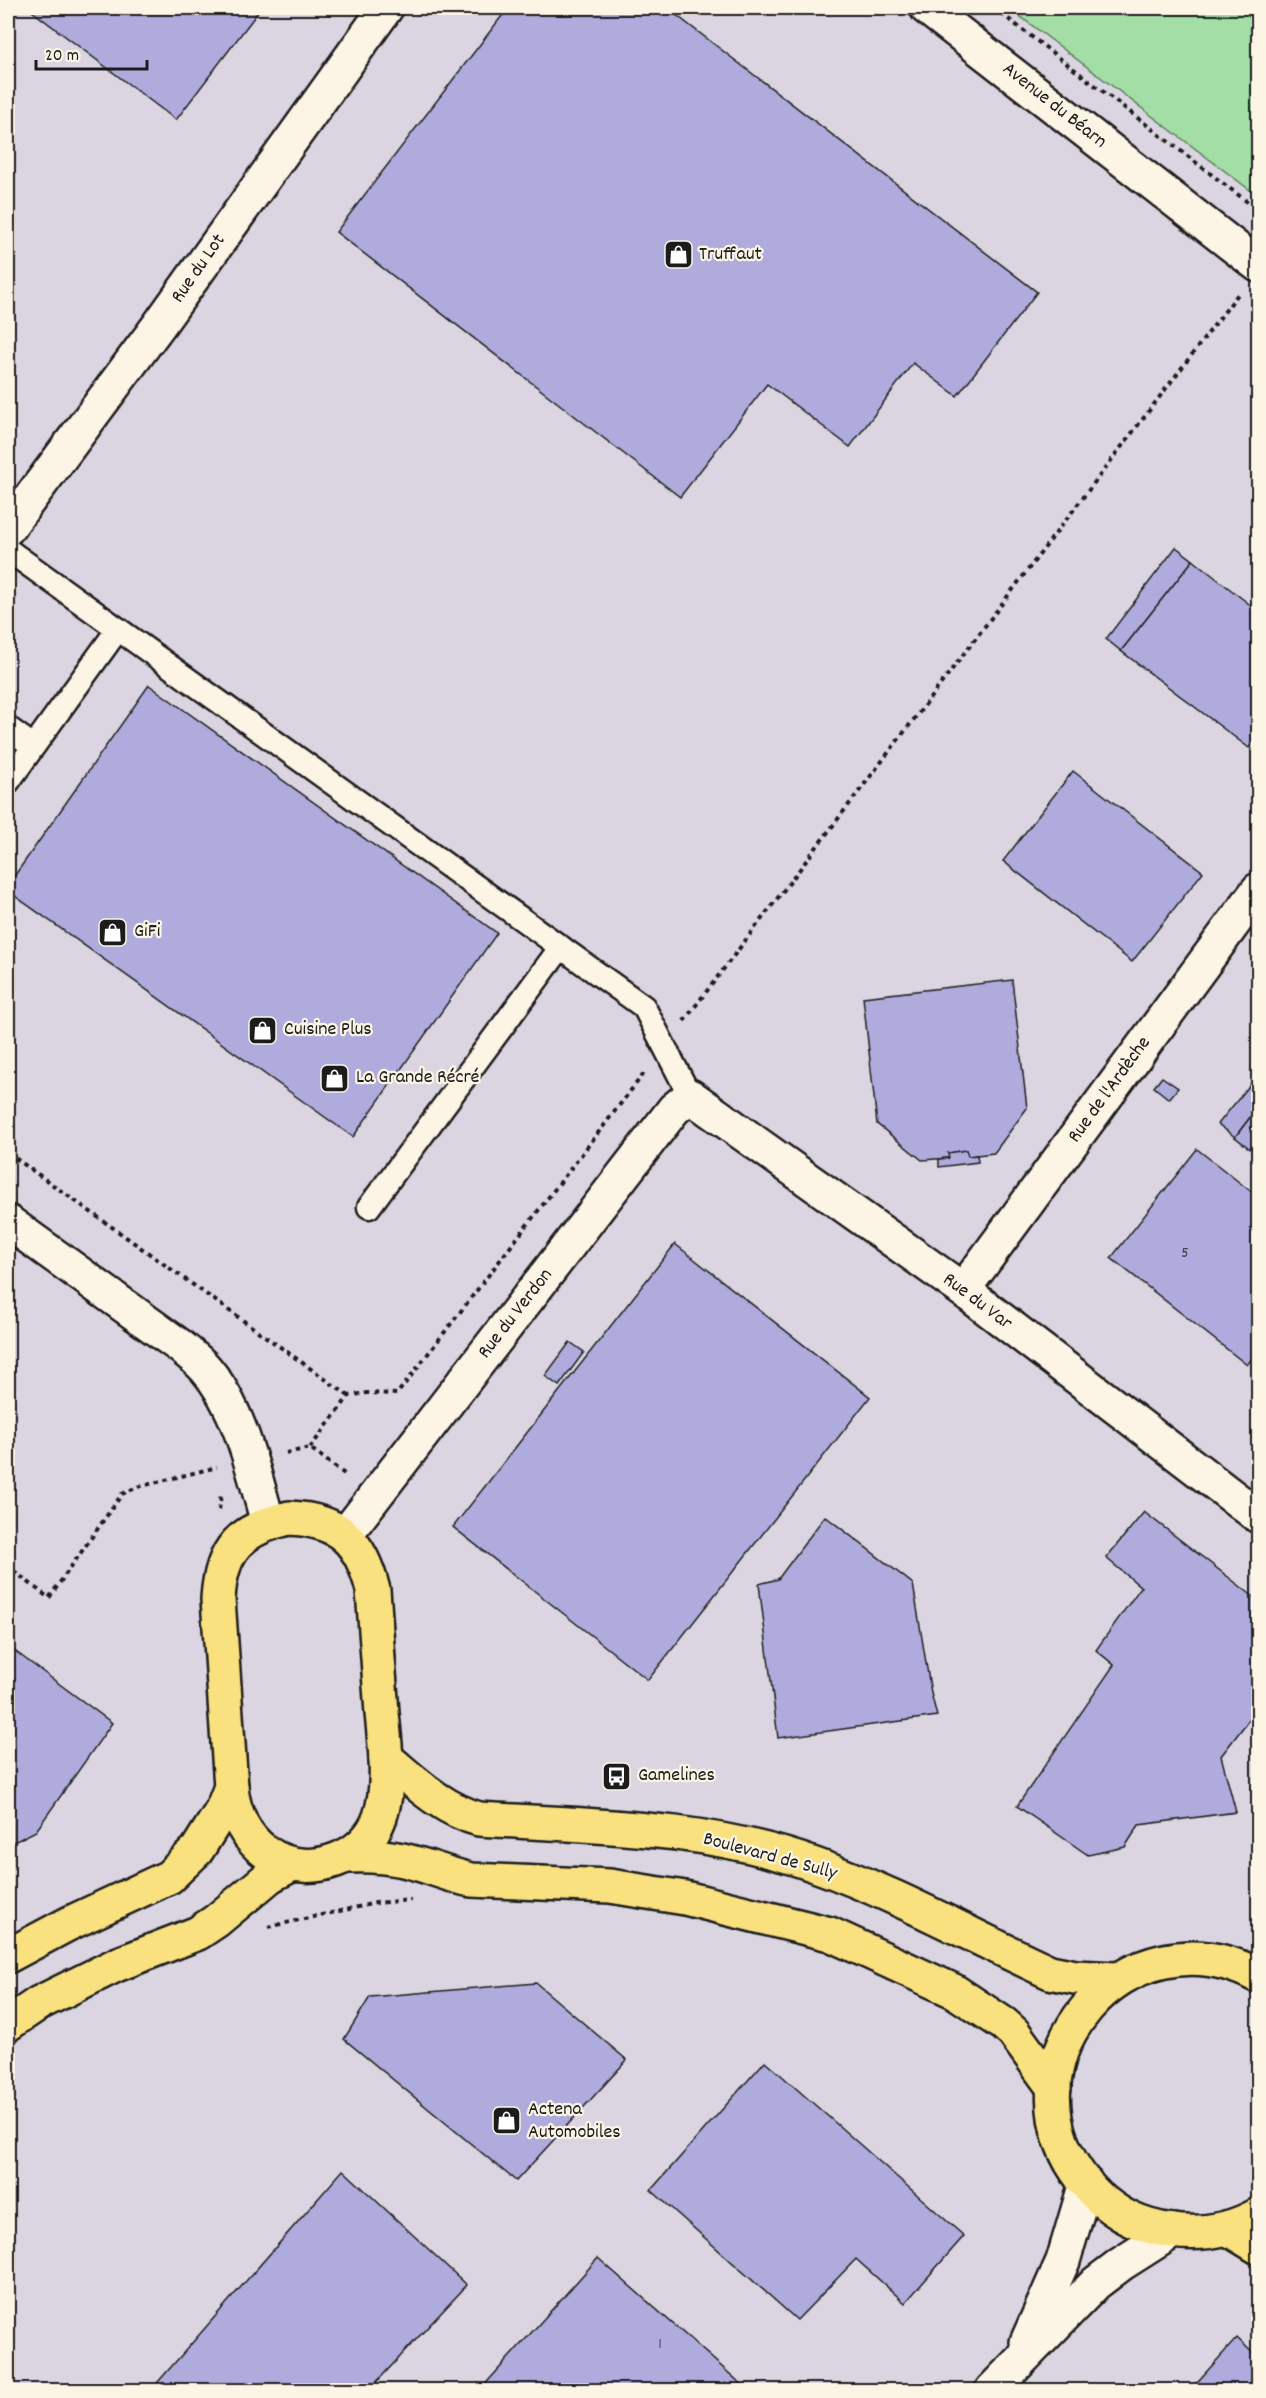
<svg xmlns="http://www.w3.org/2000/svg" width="1266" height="2398" font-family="Dekko,sans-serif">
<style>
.built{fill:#dad5e1}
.green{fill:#a2dea5;stroke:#5f7d60;stroke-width:1.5}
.building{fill:#afacdd;stroke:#1c1c1c;stroke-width:1.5}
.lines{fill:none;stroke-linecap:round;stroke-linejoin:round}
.lane-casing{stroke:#1c1c1c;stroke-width:27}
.street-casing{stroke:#1c1c1c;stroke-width:38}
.primary-casing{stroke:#1c1c1c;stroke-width:38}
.path{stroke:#1c1c1c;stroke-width:4;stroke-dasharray:4.5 4.5;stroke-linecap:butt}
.lane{stroke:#fcf5e5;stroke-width:22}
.street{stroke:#fcf5e5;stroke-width:33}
.primary{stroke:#fae180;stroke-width:33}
.labels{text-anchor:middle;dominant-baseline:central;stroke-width:4.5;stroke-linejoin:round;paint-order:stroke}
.number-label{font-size:16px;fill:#41404c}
.street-label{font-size:20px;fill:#1c1c1c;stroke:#fcf5e5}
.poi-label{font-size:20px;fill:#1c1c1c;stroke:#fcf5e5;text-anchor:start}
</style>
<rect width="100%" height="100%" fill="#ede6e3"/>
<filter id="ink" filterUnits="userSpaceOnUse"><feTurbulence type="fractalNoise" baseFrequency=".0167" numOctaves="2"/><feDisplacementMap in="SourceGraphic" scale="12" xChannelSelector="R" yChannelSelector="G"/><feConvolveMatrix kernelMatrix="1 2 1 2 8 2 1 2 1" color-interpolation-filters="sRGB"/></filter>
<g filter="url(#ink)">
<path class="built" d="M8,8H1047L1258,154V2390H8Z"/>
<path class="green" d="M1009,8H1248L1258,23V196Z"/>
<g class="building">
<path d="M28,8H261L176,120Z"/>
<path d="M508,8H667L1037,292L957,396L913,363L850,447L767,384L680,497L336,232Z"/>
<path d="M1176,547L1193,560L1121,651L1106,639Z"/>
<path d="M1193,560L1258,611V734L1249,748L1121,651Z"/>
<path d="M149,685L497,933L353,1137L8,891V885Z"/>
<path d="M1073,771L1203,872L1132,962L1003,861Z"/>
<path d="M1012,980L1027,1108L994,1153L968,1156L966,1150L948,1153L949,1158L922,1160L877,1124L863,997Z"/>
<path d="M1258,1074V1093L1249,1086Z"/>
<path d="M1162,1077L1178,1088L1169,1099L1154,1087Z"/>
<path d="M1249,1086L1258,1093V1107L1235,1137L1218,1124Z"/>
<path d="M1258,1107V1155L1235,1137Z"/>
<path d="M1197,1149L1258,1197V1351L1247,1365L1111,1258Z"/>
<path d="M966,1150L968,1156L977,1155L978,1162L939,1167V1159L949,1158L948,1153Z"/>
<path d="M675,1244L870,1397L648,1680L453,1527Z"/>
<path d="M570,1342L584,1352L559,1386L545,1376Z"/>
<path d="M1144,1512L1258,1600V1708L1221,1756L1236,1812L1139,1825L1125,1847L1088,1855L1017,1806L1114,1665L1096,1650L1141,1587L1106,1558Z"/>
<path d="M825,1516L913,1584L931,1693L937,1716L778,1738L759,1584L778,1579Z"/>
<path d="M8,1646L112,1723L36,1831L8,1845Z"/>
<path d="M536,1983L627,2060L516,2181L344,2039L370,1997Z"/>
<path d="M765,2061L964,2236L905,2303L856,2259L797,2320L651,2190Z"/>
<path d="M343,2170L467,2285L369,2390H151Z"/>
<path d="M598,2258L748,2390H480Z"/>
<path d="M1237,2338L1258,2358V2390H1190Z"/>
</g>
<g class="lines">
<defs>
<g id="lane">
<path d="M8,550L644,1007L690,1096"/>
<path d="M8,728L33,746"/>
<path d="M8,782L118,629"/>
<path d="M369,1207L561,947"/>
</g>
<g id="street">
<path d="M927,8L1258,265"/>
<path d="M8,528L159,325L386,8"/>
<path d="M8,1222L180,1346C188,1353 198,1360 205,1368C240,1408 254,1473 268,1523"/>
<path d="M963,1290L1258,890"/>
<path d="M345,1535L674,1109L690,1096L963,1290L1258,1516"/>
<path d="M1027,2342L1063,2261L1086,2183"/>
<path d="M992,2390L1096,2283L1121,2264L1173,2231"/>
</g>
<g id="primary">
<path d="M289,1518C340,1520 361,1542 373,1590C376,1631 379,1672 382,1713C385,1746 391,1784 380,1817C373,1837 356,1853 336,1860C282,1880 236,1842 231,1787L218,1599C221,1548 241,1529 289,1518Z"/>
<path d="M386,1758C415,1782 442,1809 479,1819C591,1826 708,1826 815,1865C897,1894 971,1936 1050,1972L1075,1977L1117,1979"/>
<path d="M347,1856C366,1855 385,1856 403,1860C426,1865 448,1875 471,1880L610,1886L685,1898L830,1934L954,1991L1004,2024L1014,2033L1054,2088"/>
<path d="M8,1956L68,1924L169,1877L197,1850L221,1812L231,1787"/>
<path d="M1258,1976C1128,1905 992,2062 1083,2180C1099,2201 1123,2219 1149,2226C1187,2237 1224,2234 1258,2215"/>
<path d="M8,2024L39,2003L116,1965L198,1933L216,1921L270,1876L291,1865"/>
<path d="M1227,2228L1258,2247"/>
</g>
</defs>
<use href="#lane" class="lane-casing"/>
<use href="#street" class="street-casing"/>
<use href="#primary" class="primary-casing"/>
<g class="path">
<path d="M994,8L1258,210"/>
<path d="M1244,8L1258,26"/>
<path d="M684,1021L1238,294"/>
<path d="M8,1153L349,1396"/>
<path d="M310,1448L349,1396L366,1393L397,1394L645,1072"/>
<path d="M286,1453L310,1448L347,1476"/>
<path d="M219,1510L221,1494"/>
<path d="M8,1580L15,1572L49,1598L122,1494L138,1487L217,1467"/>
<path d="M268,1927L376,1903L411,1900"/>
</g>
<use href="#lane" class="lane"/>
<use href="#street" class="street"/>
<use href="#primary" class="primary"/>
</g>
</g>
<defs>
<symbol id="shop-square" viewBox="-11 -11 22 22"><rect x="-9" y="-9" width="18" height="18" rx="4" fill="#1c1c1c" stroke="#fcf5e5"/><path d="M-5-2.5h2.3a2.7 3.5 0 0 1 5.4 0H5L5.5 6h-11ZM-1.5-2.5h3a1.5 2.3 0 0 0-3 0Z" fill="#fff"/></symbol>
<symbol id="bus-square" viewBox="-11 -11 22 22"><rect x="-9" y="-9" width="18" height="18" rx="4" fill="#1c1c1c" stroke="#fcf5e5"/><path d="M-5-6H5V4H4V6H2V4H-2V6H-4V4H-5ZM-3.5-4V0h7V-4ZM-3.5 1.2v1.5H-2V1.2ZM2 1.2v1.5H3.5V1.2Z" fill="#fff"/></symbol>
</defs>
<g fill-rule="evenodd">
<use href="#shop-square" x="662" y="238" width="33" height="33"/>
<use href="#shop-square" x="96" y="916" width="33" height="33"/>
<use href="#shop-square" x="246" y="1014" width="33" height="33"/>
<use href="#shop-square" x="318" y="1062" width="33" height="33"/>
<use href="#bus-square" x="600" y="1760" width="33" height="33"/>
<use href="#shop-square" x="490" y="2104" width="33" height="33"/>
</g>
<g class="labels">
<g class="number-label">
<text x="1185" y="1253">5</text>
<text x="660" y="2344">1</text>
</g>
<g class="street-label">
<text transform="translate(1054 106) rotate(38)">Avenue du Béarn</text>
<text transform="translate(199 269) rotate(-55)">Rue du Lot</text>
<text transform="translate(1110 1090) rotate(-54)">Rue de l'Ardèche</text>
<text transform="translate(977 1302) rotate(37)">Rue du Var</text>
<text transform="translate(516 1314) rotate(-52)">Rue du Verdon</text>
<text transform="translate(770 1857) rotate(15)">Boulevard de Sully</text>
</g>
<g class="poi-label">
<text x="699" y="255">Truffaut</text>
<text x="134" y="932">GiFi</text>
<text x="284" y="1030">Cuisine Plus</text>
<text x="356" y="1078">La Grande Récré</text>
<text x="638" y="1776">Gamelines</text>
<text x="528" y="2110">Actena<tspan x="528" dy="23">Automobiles</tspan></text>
</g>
</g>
<rect width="1266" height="2398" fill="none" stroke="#fcf5e5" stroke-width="30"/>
<rect x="15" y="15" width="1236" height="2368" fill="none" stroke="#1c1c1c" stroke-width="2" filter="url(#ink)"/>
<path d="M36 60v9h111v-9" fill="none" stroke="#1c1c1c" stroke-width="3"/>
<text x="45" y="60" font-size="18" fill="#1c1c1c" stroke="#fcf5e5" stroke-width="4.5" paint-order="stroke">20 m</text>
</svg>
